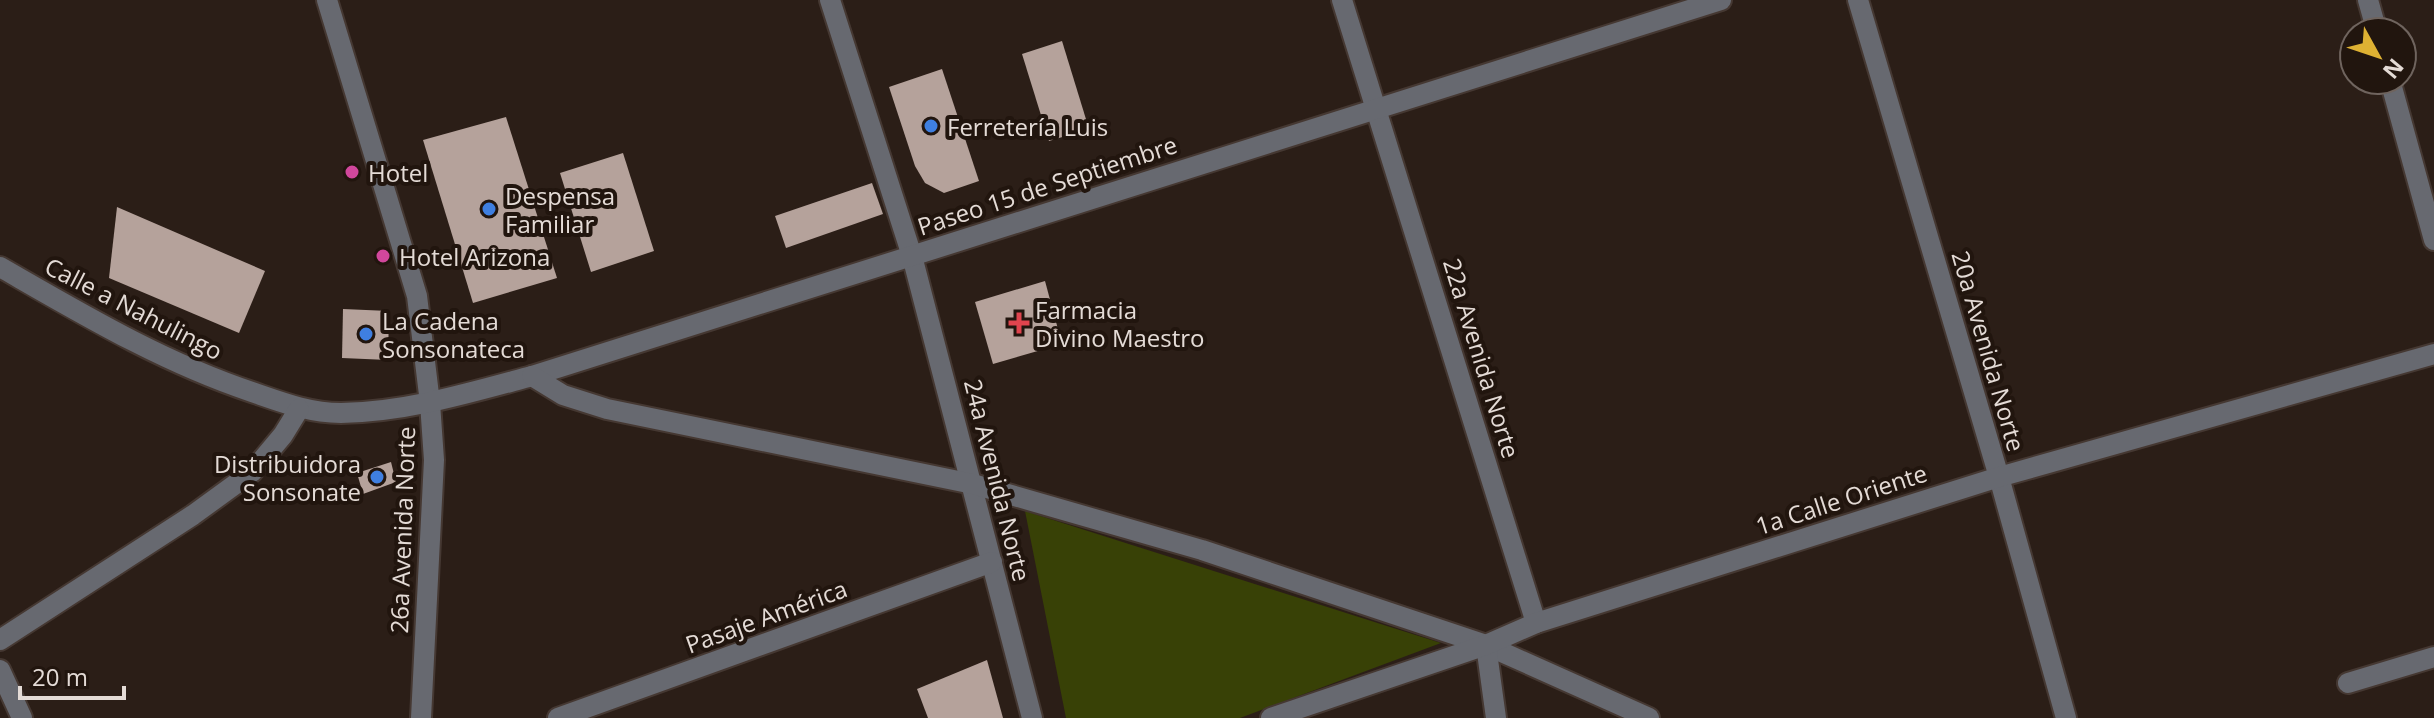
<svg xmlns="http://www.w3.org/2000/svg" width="2434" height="718" font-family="'Open Sans',sans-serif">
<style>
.green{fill:#384106}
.building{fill:#b5a29b}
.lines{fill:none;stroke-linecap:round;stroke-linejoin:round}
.minor-casing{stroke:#453832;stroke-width:24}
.minor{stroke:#676970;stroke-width:20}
.shop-dot{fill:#3f7fe0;stroke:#21150e;stroke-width:3}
.hotel-dot{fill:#d1479c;stroke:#21150e;stroke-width:3}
.health-dot{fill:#e0444e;stroke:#21150e;stroke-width:3}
.labels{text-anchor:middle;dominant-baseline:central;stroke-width:8;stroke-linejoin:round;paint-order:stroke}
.poi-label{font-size:24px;fill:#e4dbd6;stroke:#21150e;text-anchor:start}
.street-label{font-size:24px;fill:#e4dbd6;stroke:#21150e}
</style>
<rect width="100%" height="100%" fill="#2b1e17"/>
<path class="green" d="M1025,511L1387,626L1441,643L1240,718H1066Z"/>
<g class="building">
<path d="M1062,41L1089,129L1049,141L1022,54Z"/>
<path d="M942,69L979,181L944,193L925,183L915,166L889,87Z"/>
<path d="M506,117L557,278L473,303L423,140Z"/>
<path d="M623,153L654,251L591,272L560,173Z"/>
<path d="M872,183L883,214L786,248L775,216Z"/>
<path d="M117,207L265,271L239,333L109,278Z"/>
<path d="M1045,281L1062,344L993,364L975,302Z"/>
<path d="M343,309L389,311L388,360L342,358Z"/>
<path d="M391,462L396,482L363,494L357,473Z"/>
<path d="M987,660L1003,718H928L917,689Z"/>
</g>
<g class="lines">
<defs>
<g id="minor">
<path d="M327,0L417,296L430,403L434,460L421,718"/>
<path d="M830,0L912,256L1032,718"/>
<path d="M1342,0L1536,623"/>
<path d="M1858,0L1999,477L2066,718"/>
<path d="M2368,0L2377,32"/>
<path d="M2390,80L2434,240"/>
<path d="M0,267C82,314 162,362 252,392C281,402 309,413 341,413C406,412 469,393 532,376L1721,0"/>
<path d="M532,376L563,395L607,409L973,484L1202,550L1486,645L1649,718"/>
<path d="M0,640L193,515L252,472L283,435L299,409"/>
<path d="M1486,645L1496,718"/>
<path d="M0,670L22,718"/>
<path d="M2348,683L2434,657"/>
<path d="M558,718L992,562"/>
<path d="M1271,718L1486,645L1536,623L1999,477L2434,354"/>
</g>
</defs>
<use href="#minor" class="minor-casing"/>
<use href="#minor" class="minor"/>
</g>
<g class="shop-dot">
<circle cx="931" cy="126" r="8"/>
<circle cx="489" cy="209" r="8"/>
<circle cx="366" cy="334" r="8"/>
<circle cx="377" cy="477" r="8"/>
</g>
<g class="hotel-dot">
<circle cx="352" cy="172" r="8"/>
<circle cx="383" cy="256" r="8"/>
</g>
<path class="health-dot" d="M1015 311h8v8h8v8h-8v8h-8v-8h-8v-8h8z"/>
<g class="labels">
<g class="poi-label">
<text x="947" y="126">Ferretería Luis</text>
<text x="368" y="172">Hotel</text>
<text x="505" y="195">Despensa<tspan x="505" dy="28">Familiar</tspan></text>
<text x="399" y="256">Hotel Arizona</text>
<text x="1035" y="309">Farmacia<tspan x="1035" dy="28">Divino Maestro</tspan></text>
<text x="382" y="320">La Cadena<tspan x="382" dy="28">Sonsonateca</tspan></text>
<text x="361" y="463" text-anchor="end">Distribuidora<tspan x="361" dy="28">Sonsonate</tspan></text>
</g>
<g class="street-label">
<text transform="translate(1047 185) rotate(-18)">Paseo 15 de Septiembre</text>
<text transform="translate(134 308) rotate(27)">Calle a Nahulingo</text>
<text transform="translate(1989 351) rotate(74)">20a Avenida Norte</text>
<text transform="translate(1482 358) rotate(73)">22a Avenida Norte</text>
<text transform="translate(998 480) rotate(76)">24a Avenida Norte</text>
<text transform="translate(1841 499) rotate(-18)">1a Calle Oriente</text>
<text transform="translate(402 530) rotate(-88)">26a Avenida Norte</text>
<text transform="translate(766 616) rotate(-20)">Pasaje América</text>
</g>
</g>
<g transform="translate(2378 56) rotate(130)"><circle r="38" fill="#21150e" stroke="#6f645e" stroke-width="2"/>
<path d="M0-6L14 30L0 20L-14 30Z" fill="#deb133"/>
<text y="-12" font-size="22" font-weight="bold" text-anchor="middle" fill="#e4dbd6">N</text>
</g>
<path d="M20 686v12h104v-12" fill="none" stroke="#e4dbd6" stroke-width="4"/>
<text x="32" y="686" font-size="24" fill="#e4dbd6" stroke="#21150e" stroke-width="6" paint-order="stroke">20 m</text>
</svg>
